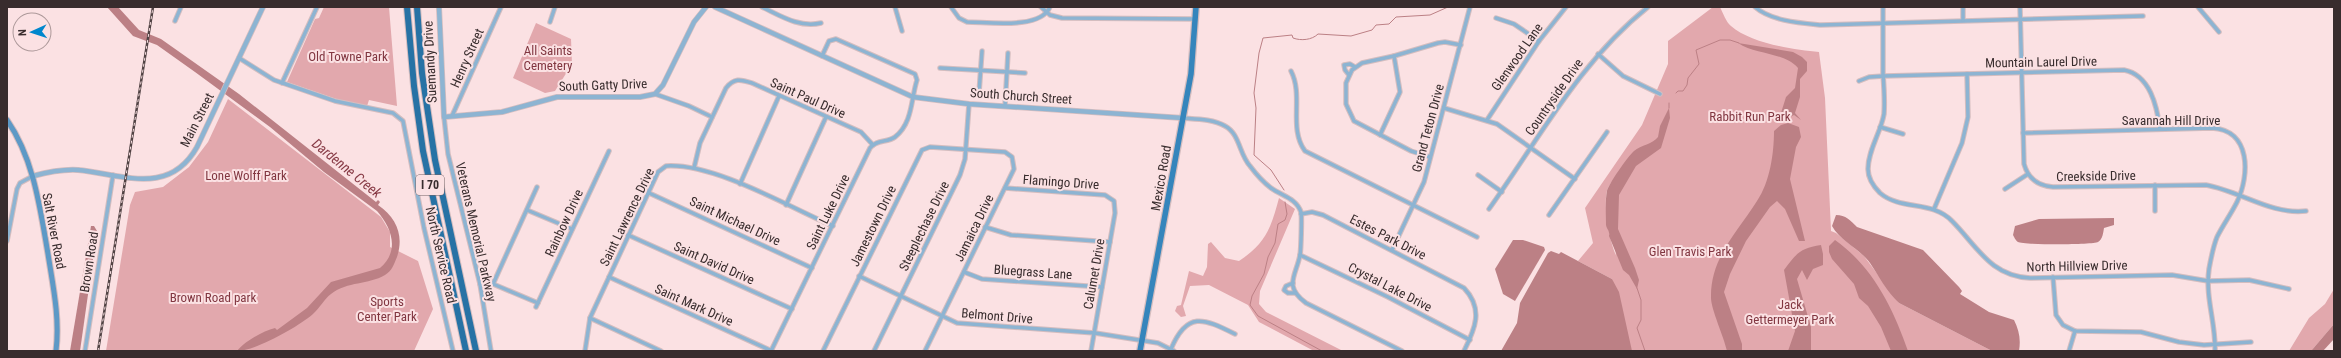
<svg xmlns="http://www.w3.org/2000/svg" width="2341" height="358" font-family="'Roboto Condensed',sans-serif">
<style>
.green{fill:#e2a8ad;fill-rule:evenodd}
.water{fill:#bc8085}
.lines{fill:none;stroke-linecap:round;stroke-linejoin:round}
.stream{stroke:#bc8085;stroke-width:1}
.minor-casing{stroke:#d4bdbf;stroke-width:5.5}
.tertiary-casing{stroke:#d4bdbf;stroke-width:6}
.secondary-casing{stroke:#d4bdbf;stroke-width:7}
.primary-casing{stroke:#d4bdbf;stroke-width:8}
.motorway-casing{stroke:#d4bdbf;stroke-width:8}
.minor{stroke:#8db4d2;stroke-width:3.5}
.tertiary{stroke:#8db4d2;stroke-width:4.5}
.secondary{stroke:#5d99c6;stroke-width:5}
.primary{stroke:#3585bc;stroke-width:5.5}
.motorway{stroke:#2772a5;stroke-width:6}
.rail-casing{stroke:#504243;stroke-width:2.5}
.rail{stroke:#fbe1e3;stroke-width:1;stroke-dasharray:3;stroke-linecap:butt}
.labels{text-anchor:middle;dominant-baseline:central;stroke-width:4;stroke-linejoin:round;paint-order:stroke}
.shield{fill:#fbe1e3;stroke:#726264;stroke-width:1}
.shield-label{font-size:12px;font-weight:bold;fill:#382c2d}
.park-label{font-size:13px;fill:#813640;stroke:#fbe1e3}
.street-label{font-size:13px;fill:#382c2d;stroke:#fbe1e3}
.water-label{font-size:14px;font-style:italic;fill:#873a45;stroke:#fbe1e3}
</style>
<rect width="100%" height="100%" fill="#fbe1e3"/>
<g class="green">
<path d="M324,7H389L397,106L369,100L367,106L342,101L287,82L315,19L319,18Z"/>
<path d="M1713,7H1720C1723,13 1726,22 1731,26C1750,43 1794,50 1819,52L1825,98L1831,231L1836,233L1864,256L1899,303L1992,351H1626L1612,279L1578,261L1593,243L1585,208L1642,125L1668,64V41ZM1618,174L1613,225L1616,255C1610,244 1601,198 1609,186C1611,182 1615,179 1618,174Z"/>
<path d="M536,23L571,39L572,64L555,91L545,93L513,78Z"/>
<path d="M228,99L381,217L390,232V247L418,261L433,309L414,351H106L130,205L135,192L163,187L189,167L208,142Z"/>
<path d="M1279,198L1295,209L1260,291L1259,304L1266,312L1343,351H1314L1259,322L1248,305L1209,285L1190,286L1183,306L1186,316L1181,317L1175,311L1177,306L1181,305L1189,271L1203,276L1207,267L1208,244L1211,242L1225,258L1239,261C1266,243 1271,228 1279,198Z"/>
<path d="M2334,289V324L2311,351H2289L2309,318L2325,304Z"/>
</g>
<g class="water">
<path d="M107,7H118L139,30L161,39L239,94L376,202L378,200L380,202L378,205C397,218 404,236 397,257C394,264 392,271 385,275C368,285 348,281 331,294C324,299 320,308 313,314C298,327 255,351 237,351C245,341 263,331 275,328L277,330L307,308L331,282L380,268C400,251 392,228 377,211L324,172L270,127L195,72L157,45L133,36Z"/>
<path d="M1738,43L1793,52L1802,57L1807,62V71L1800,79V97L1795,113L1801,120L1794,115L1790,117L1780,116L1786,97L1795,88L1798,68C1784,52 1756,55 1738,43Z"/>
<path d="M1669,108L1670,118L1661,148L1636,166L1619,195L1618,229L1635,268L1639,280L1637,289L1629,275L1623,270L1609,236C1610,231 1607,230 1606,225C1606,216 1605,200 1607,191C1608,185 1628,156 1634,151C1641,145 1653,144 1658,137L1660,126Z"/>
<path d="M1788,123L1799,127L1801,137L1796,147L1790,179L1805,241H1799L1785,209L1777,201L1770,207L1746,241L1730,274L1724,292L1742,344V351H1727C1724,337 1711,309 1711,298C1710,258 1737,233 1757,201C1770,182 1774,153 1774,131L1781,125Z"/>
<path d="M1836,215C1846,215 1850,220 1857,227L1923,250L1959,287L1962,291L1960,294L1989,312L2014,320C2019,330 2021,339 2019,351H1992L1899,303C1886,291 1879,276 1870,263C1859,248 1841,242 1832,226Z"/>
<path d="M2114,218V225L2104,228C2103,233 2103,239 2098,242C2093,245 2023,245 2018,242C2016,241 2014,237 2013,235L2015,226L2039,219Z"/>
<path d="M91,226H94L97,231L80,351H70Z"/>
<path d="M1513,240H1523L1544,247L1545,250L1515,301L1503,294L1495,269Z"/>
<path d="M1835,240C1873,267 1893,308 1908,351H1891L1881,327L1868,306L1859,298L1854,284L1832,259L1829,252V246Z"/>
<path d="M1821,245L1823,254V265L1813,269L1807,280L1802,270L1797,279L1811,327V351H1788L1795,331L1784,270C1796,254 1800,248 1821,245Z"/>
<path d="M1551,251L1559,254L1561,252L1612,279L1619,292L1632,351H1501L1517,323L1520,303L1548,253Z"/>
<path d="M2334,324V339L2323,351H2311Z"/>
</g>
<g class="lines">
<g class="stream">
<path d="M1676,93L1678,91H1683L1687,85L1688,78L1699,64L1696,50L1720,40H1730L1739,43"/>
<path d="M1669,108V103"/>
<path d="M1284,190L1271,170L1254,155L1256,108L1254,93L1259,53L1263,38L1292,35L1293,38C1301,41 1312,40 1318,34L1351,36L1372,30L1376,25L1389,24L1396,17L1430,15L1448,7"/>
<path d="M1285,202L1287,214L1285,220L1278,224L1275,243L1268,257L1264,274L1252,296L1250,305L1258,316L1322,351"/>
<path d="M1637,288L1641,300V320L1637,328L1645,351"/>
</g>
<defs>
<g id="minor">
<path d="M762,7C781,16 799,28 821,23"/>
<path d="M895,7L902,31"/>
<path d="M951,7L959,18L967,22C988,22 1040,30 1050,7"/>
<path d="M1041,7L1050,15L1062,18L1195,19"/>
<path d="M1755,7C1771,21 1800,23 1821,25L2143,16"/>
<path d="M1883,7C1883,29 1883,52 1883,74C1884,87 1885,100 1884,114C1881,132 1868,150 1868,169C1868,178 1874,187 1880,193C1901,211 1932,200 1952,221C1977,246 1990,276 2030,278L2172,275L2208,281L2249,280L2289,289"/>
<path d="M2020,7L2024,164C2028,178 2038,186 2053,187L2206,185C2240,191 2271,215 2306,211"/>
<path d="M2198,7L2219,32"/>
<path d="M1496,18L1514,24L1539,41"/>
<path d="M1963,20V7"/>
<path d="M175,21L181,7"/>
<path d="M550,22L555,7"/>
<path d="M1598,54L1623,76L1660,94"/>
<path d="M239,58L274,80L335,101L393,113L403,121L424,228L453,351"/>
<path d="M940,68L1025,73"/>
<path d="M1291,71C1304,96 1288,128 1305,151L1477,237"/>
<path d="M1349,75L1345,70L1344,65L1350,64L1355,67"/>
<path d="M1859,81L1869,77L1884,76L2124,70C2150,75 2157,106 2160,129"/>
<path d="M282,83L317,7"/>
<path d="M979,93L982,51"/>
<path d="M655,94L689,106L712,117"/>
<path d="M1005,106L1008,53"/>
<path d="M1444,108L1497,124L1575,179"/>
<path d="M452,116L501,7"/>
<path d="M444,117L448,154L480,284L491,351"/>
<path d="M1183,118C1196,119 1213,119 1225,126C1240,134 1239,154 1250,166C1256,174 1263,182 1271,188C1282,196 1296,198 1301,212C1302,216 1301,250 1300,255C1296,276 1283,286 1306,303L1402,351"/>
<path d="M1487,120L1539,41L1566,7"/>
<path d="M1880,127L1903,134"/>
<path d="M2023,133L2212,128C2251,130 2250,175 2237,202C2231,214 2223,225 2217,237C2213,247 2211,258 2209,269C2205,298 2216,323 2215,351"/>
<path d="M1380,135L1400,92L1394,56"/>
<path d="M1430,157L1411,151L1354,121L1346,104V83L1352,70L1362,63L1394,56L1438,43L1445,42L1461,45"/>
<path d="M694,168L700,143L726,88C734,78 740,79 752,83L861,132L873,145"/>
<path d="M1478,175L1502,192"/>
<path d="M740,184L779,96"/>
<path d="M2155,185V211"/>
<path d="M1005,188L1105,195L1114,201L1115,213L1091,351"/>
<path d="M2005,189L2028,174"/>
<path d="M649,193L812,268"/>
<path d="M786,205L826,117"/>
<path d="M1489,209C1539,139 1580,61 1648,7"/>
<path d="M1934,209L1962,143L1968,117L1967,74"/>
<path d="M527,210L572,229"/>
<path d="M1301,214L1312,212L1323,215L1464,288C1484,309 1475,329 1464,351"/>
<path d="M1549,215L1607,132"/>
<path d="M985,227L1011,235L1110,242"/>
<path d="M628,235L792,309"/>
<path d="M7,241L17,189L20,183L33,176"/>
<path d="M1392,250L1424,182L1470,7"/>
<path d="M1300,255L1388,297L1470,340"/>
<path d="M964,272L982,279L1102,287"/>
<path d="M859,276L957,323L1095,333L1158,343L1174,351"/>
<path d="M609,277L772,351"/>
<path d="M2053,277L2056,315L2063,325L2075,331L2141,332L2179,342L2204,345L2251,342"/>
<path d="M1293,283L1286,286L1284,290L1288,293H1295"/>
<path d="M480,284H493L538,303"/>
<path d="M493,284L537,187"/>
<path d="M536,307L609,151"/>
<path d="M590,318L661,351"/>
<path d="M1171,349C1187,311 1203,318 1235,334"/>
<path d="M85,351L113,175"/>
<path d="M585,351L590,318L658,172L666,166C714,163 787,206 833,226"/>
<path d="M771,351L870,148C877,139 887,143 895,137C913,123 911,98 917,80L915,74L836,39L829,41L822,56"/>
<path d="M823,351L922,150L930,147L1005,152L1012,157L1014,169L925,351"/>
<path d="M874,351L960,175L965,159L969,104"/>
<path d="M2069,351L2075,331"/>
</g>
<g id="tertiary">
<path d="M439,7L444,117L502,112L557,97H640L655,94L663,85L694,22L706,7"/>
<path d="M715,7L913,97L969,104L1183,118"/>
<path d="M33,176C48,172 62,169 78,170C122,174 169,197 197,147L263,7"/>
</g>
<path id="secondary" d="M7,120C34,159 40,208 48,254C53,286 60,318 56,351"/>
<path id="primary" d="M1140,351L1191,74L1196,7"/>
<g id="motorway">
<path d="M407,7L414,86L423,151L466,351"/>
<path d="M417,7L422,73L435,160L476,351"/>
</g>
</defs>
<use href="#minor" class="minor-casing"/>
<use href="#tertiary" class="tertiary-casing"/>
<use href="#secondary" class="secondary-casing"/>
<use href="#primary" class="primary-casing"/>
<use href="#motorway" class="motorway-casing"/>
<use href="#minor" class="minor"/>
<use href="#tertiary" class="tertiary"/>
<use href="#secondary" class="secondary"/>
<use href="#primary" class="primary"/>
<use href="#motorway" class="motorway"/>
<defs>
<path id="rail" d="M98,351L153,7"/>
</defs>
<use href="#rail" class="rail-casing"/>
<use href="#rail" class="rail"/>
</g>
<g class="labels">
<rect class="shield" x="416" y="175" width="28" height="20" rx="3"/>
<g class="shield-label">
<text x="430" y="185">I 70</text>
</g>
<g class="park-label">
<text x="548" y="50">All Saints<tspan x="548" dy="15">Cemetery</tspan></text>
<text x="348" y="56">Old Towne Park</text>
<text x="1750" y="116">Rabbit Run Park</text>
<text x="246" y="175">Lone Wolff Park</text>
<text x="1690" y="251">Glen Travis Park</text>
<text x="213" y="297">Brown Road park</text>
<text x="387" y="301">Sports<tspan x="387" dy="15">Center Park</tspan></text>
<text x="1790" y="304">Jack<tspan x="1790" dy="15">Gettermeyer Park</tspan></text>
</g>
<g class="street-label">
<text transform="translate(1517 57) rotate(-55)">Glenwood Lane</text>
<text transform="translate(467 58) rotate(-66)">Henry Street</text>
<text transform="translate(430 62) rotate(-93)">Suemandy Drive</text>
<text transform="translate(2041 62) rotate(-1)">Mountain Laurel Drive</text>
<text transform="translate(603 85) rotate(-2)">South Gatty Drive</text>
<text transform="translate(1021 96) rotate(4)">South Church Street</text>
<text transform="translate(1554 97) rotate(-55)">Countryside Drive</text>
<text transform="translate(808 98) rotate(24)">Saint Paul Drive</text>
<text transform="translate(197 120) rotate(-63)">Main Street</text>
<text x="2171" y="120">Savannah Hill Drive</text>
<text transform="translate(1428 128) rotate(-75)">Grand Teton Drive</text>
<text transform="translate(2096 176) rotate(-1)">Creekside Drive</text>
<text transform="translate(1161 178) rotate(-80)">Mexico Road</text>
<text transform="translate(1061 182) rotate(4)">Flamingo Drive</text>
<text transform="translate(828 212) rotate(-64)">Saint Luke Drive</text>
<text transform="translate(627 217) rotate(-64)">Saint Lawrence Drive</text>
<text transform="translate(735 221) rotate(25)">Saint Michael Drive</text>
<text transform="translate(564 223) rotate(-65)">Rainbow Drive</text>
<text transform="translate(873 226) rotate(-64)">Jamestown Drive</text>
<text transform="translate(924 226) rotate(-64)">Steeplechase Drive</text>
<text transform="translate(974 228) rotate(-64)">Jamaica Drive</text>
<text transform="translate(54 231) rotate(79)">Salt River Road</text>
<text transform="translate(476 232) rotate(77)">Veterans Memorial Parkway</text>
<text transform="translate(1388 237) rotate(27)">Estes Park Drive</text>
<text transform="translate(441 255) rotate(77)">North Service Road</text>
<text transform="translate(89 262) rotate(-81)">Brown Road</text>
<text transform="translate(714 263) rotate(24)">Saint David Drive</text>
<text transform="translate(2077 266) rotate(-1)">North Hillview Drive</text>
<text transform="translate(1033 272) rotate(4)">Bluegrass Lane</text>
<text transform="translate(1094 274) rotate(-80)">Calumet Drive</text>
<text transform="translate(1390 287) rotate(27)">Crystal Lake Drive</text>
<text transform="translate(694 305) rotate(24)">Saint Mark Drive</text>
<text transform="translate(997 316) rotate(5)">Belmont Drive</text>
</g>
<g class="water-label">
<text transform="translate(347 168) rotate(39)">Dardenne Creek</text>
</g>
</g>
<rect width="2341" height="358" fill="none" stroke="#382c2d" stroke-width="16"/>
<g transform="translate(32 32) rotate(267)"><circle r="19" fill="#fbe1e3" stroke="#ad999a"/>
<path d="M0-3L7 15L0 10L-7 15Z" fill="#0087cd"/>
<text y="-6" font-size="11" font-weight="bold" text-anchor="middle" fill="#382c2d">N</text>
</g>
</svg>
